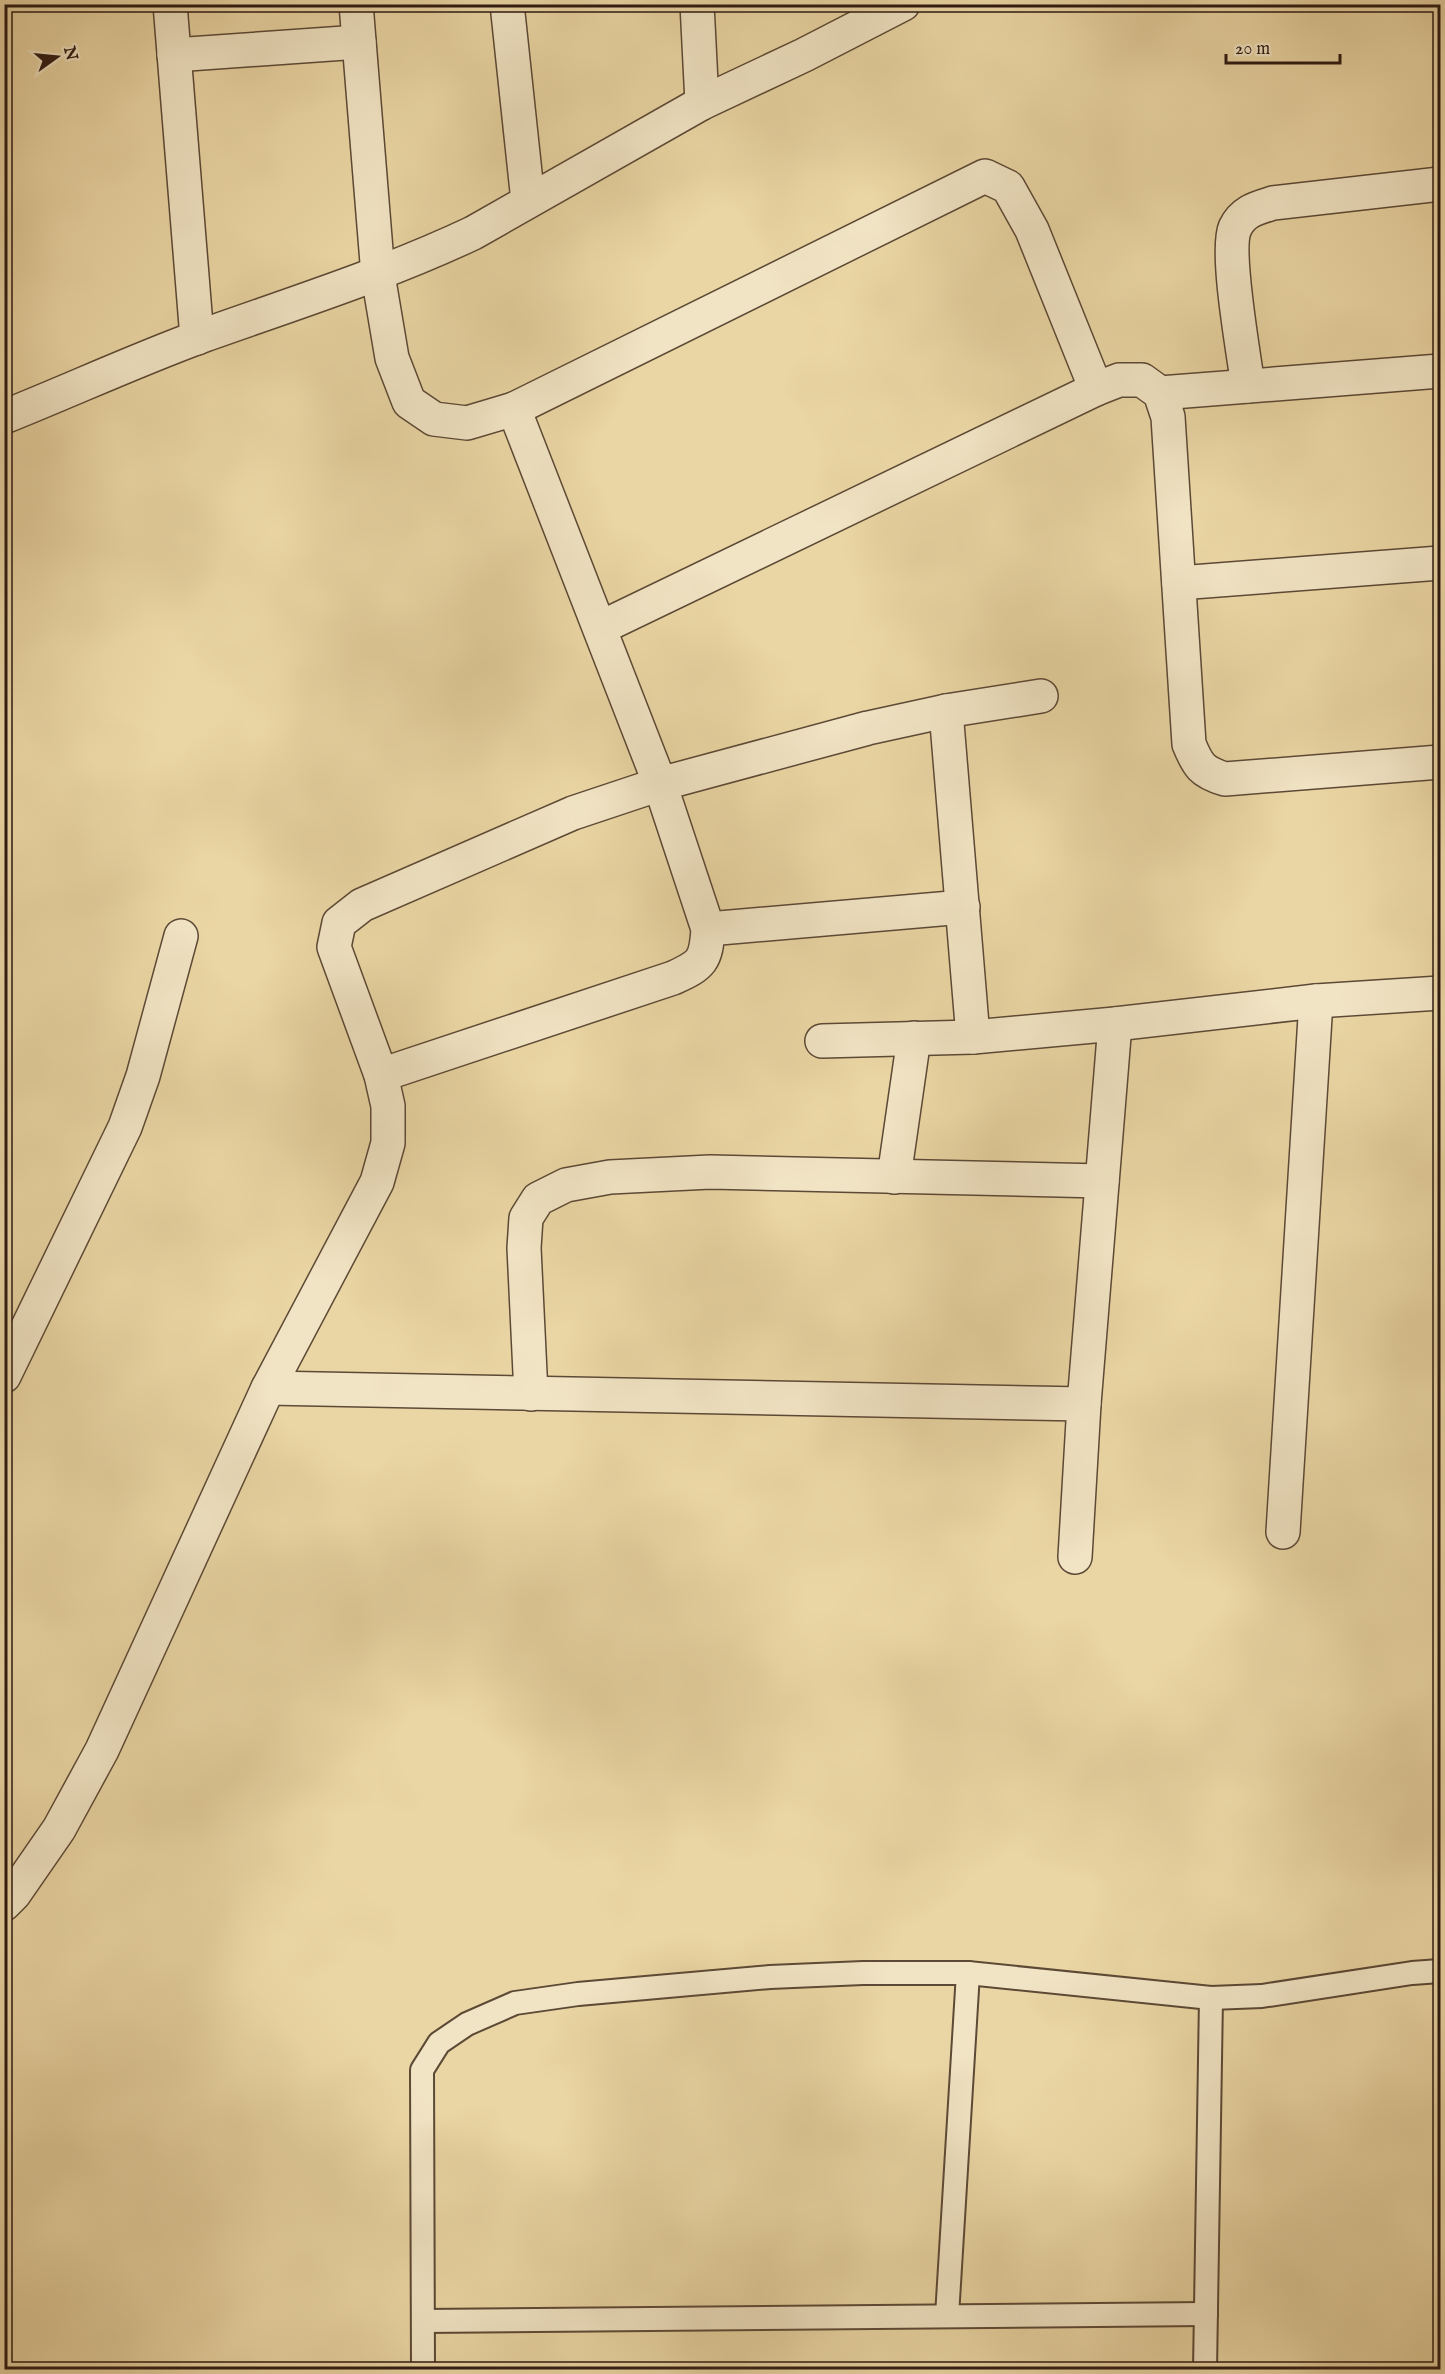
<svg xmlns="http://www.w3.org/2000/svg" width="1445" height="2374" font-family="'IM FELL English',serif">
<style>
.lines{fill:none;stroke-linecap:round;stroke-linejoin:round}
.service-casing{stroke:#5c4936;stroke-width:26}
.minor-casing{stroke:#5c4936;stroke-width:36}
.service{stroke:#f1e4c4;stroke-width:22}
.minor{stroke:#f1e4c4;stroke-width:33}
</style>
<rect width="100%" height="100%" fill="#ead6a4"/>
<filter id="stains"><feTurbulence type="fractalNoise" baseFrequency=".00333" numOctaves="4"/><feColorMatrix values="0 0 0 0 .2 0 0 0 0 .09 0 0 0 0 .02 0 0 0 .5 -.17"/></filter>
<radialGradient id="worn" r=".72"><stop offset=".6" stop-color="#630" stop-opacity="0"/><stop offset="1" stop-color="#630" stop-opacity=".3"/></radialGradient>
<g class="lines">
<defs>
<g id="service">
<path d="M947,2316L968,1973"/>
<path d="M423,2321L1206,2314"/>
<path d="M423,2370L422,2070L439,2043L467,2024L515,2003L578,1994L770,1977L863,1973H968L1211,1998L1262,1996L1412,1973L1440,1971"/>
<path d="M1205,2370L1211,1998"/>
</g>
<g id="minor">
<path d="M170,4L197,338"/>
<path d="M356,4L378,275L392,358L409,402L434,419L467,423L514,409L985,176L1008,187L1032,230L1096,389"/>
<path d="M507,4L528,201"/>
<path d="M697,4L702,103"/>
<path d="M174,55L359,42"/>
<path d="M1248,386C1244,356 1225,251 1235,228C1243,211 1257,208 1273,203L1440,184"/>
<path d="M1160,393L1440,371"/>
<path d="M4,417C69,391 134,361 199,337C291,304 384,275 473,233L702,103L804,55L903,4"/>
<path d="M1179,583L1440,563"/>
<path d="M600,628L1096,389L1119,380H1142L1160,393L1168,417L1189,744C1198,766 1202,772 1225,779L1440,762"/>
<path d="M946,711L973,1037"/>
<path d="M708,929L963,907"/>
<path d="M822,1041L973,1037L1115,1024L1316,1001L1440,993"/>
<path d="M381,1075L673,978C702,965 706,961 708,929L660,784L514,409"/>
<path d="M894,1177L914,1038"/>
<path d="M4,1376L125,1127L143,1076L181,936"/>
<path d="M268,1388L1084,1404"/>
<path d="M531,1394L524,1248L526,1218L538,1199L566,1185L610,1177L710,1172L1102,1181"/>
<path d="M1283,1532L1316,1001"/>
<path d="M1075,1557L1084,1404L1115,1024"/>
<path d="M4,1904L14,1894L59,1829L102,1750L268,1388L377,1182L388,1143V1106L381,1075L334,947L339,923L362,905L573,813L660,784L868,728L946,711L1041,696"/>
</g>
</defs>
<use href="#service" class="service-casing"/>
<use href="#minor" class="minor-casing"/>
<use href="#service" class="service"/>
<use href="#minor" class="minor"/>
</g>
<rect width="1445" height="2374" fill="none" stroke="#ead6a4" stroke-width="24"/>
<rect x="6" y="6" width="1433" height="2362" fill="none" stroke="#2c1a12" stroke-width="3"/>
<rect x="12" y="12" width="1421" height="2350" fill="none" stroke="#2c1a12" stroke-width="1.5"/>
<g transform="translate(57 57) rotate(75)" stroke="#f1e4c4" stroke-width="4.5" paint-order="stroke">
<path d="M0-4.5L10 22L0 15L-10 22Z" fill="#2c1a12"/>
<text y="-9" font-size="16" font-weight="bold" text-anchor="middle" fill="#2c1a12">N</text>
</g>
<path d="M1226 54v9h114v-9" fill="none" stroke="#2c1a12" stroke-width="3"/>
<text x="1235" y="54" font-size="18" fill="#2c1a12" stroke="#f1e4c4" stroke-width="4.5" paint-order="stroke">20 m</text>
<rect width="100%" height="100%" filter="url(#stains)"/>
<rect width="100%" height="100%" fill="url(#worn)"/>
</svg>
